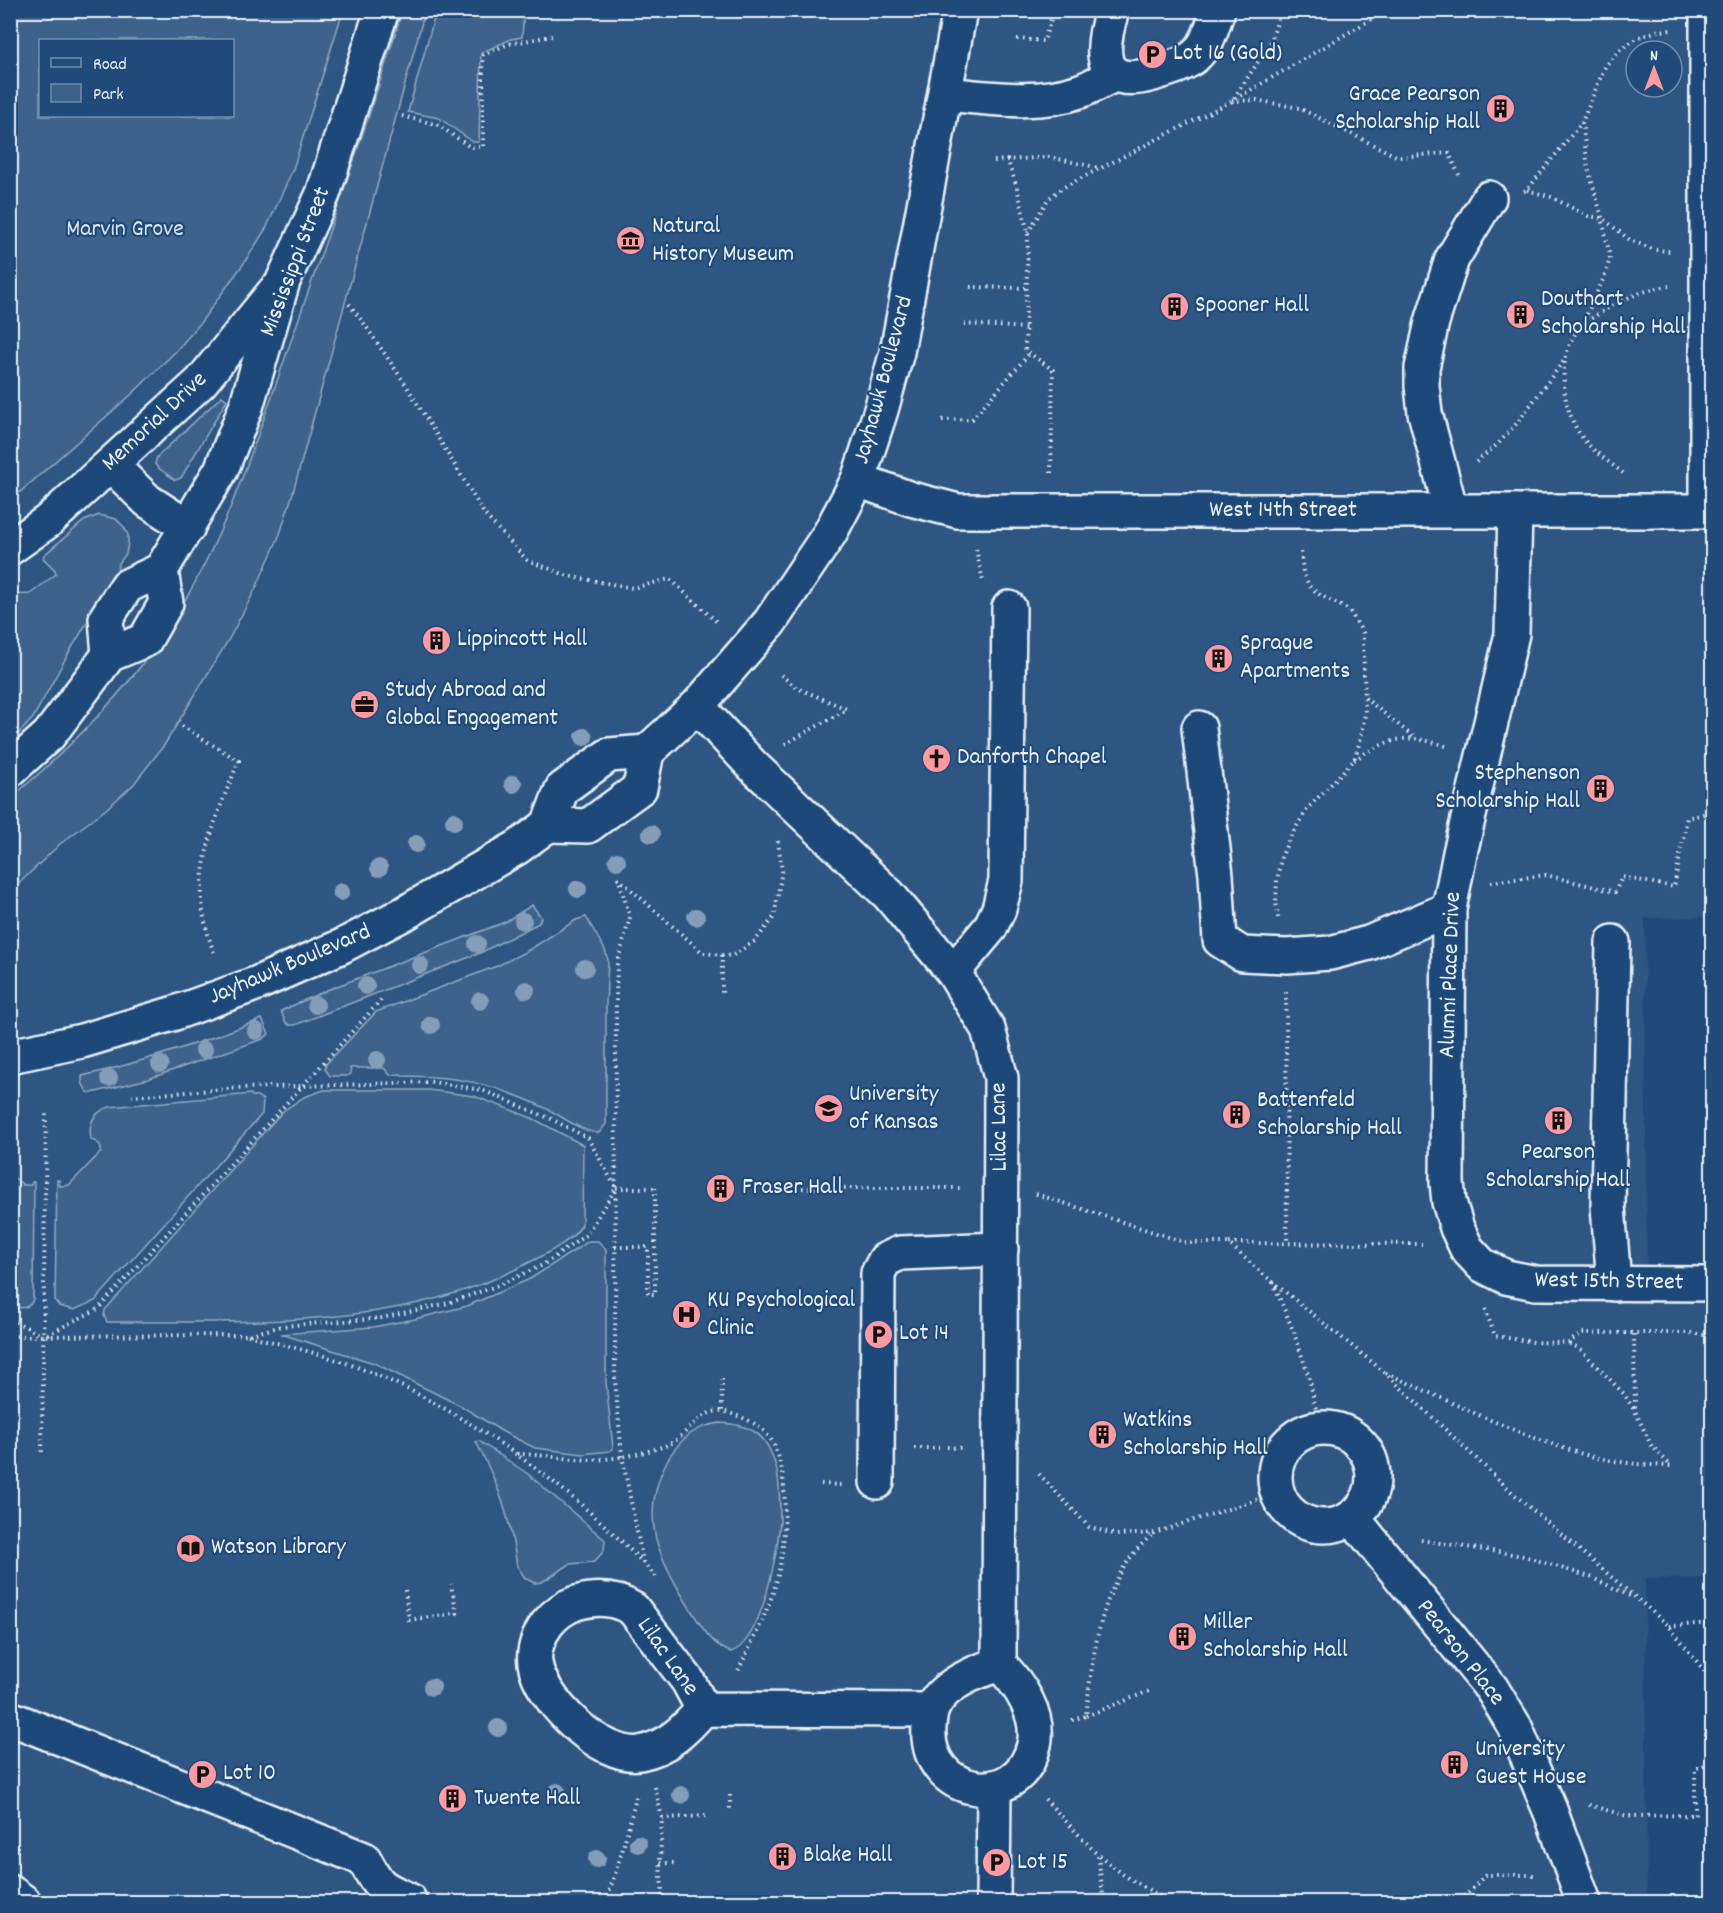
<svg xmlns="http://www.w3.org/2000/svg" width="1723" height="1913" font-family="Dekko,sans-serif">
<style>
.built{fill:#2e5683;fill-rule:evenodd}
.green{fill:#3c628c;stroke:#92aac2;stroke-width:1.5;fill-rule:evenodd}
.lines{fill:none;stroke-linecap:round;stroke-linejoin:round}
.minor-casing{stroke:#e8f1f8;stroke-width:38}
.path{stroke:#e8f1f8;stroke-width:4;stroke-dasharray:1.5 4.5;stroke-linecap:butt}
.minor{stroke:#1f4a7a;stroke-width:33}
.tree{fill:#849eb9}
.labels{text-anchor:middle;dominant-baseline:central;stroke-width:4.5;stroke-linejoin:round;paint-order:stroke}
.poi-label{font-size:24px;fill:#e8f1f8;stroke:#1f4a7a;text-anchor:start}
.park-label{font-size:24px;fill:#d7e3ed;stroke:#1f4a7a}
.street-label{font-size:24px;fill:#e8f1f8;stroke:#1f4a7a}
</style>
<rect width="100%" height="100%" fill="#1f4a7a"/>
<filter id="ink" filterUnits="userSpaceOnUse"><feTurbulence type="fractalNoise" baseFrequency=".0167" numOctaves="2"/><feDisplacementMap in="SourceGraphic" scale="12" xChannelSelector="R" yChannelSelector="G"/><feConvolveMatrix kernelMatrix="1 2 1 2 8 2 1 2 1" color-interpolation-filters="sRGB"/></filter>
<g filter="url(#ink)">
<path class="built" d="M11,11H1712V917L1645,918L1647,1300L1712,1301V1578L1645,1579L1647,1902H11ZM40,40H232V116H40ZM1636,51H1672V87H1636Z"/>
<g class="green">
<path d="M11,10L343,11L293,169L267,227L244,263L198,326L175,352L132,394L11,500ZM232,40V116H40V40Z"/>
<path d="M402,11H425L292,496L280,534L256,588L229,639L165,744L133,785L105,810L60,844L11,891V798C70,748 128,691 170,625C226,538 258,435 292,338C330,229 369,121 402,11Z"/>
<path d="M436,11H524L522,37L511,39L481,53L479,142H473L439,118L408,112Z"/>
<path d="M222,396L227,400L181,478L175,480L157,467L155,464L157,457Z"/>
<path d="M99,515L116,519L124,527L128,535V543L126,554L119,563L114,578L68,654L33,718L11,742V595L30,594L56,574L55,570L43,558L44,555L84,521Z"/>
<path d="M532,905L541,917L539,923L480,953L295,1025H289L285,1021L281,1011L327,990L505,922Z"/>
<path d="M586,917L605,950L608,960L606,1004V1124L599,1133C582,1133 558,1113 541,1106C490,1083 458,1076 402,1076L401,1074L390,1075L384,1068H350L351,1074L346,1076H330L325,1069L326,1064L376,1012L497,966L529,950L576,920Z"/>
<path d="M262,1019L269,1034L263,1039L148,1079L92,1093L87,1092L82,1082V1076C144,1062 203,1042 262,1019Z"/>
<path d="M324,1090H428L474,1096L532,1118L583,1145L582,1225C573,1240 550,1252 534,1260C405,1331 250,1321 107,1322L104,1316L105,1310L283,1111L304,1097Z"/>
<path d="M251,1094L252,1096H257L263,1100L262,1114L95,1301L74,1310L59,1306L55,1301L57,1180H59L60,1186L69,1185L101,1152C101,1142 98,1144 91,1139C88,1123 93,1112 110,1107Z"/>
<path d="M10,1174L23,1185H31L32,1182H34L33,1299C30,1310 19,1308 11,1307Z"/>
<path d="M589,1241H598L606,1249V1382L613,1448L610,1451L583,1454L535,1448L503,1432L463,1407L374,1363L281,1334L373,1327L415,1319L467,1306L530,1279Z"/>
<path d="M720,1423C733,1424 744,1425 755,1432C766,1439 773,1455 776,1467C780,1483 780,1502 780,1518C779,1548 762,1643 731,1652C712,1646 702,1627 691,1610C677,1588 663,1564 656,1539C647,1503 660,1457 690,1434C699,1427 709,1425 720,1423Z"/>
<path d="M479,1441L528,1474L605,1540L604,1551L594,1562L570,1564L542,1582L534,1583L525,1578L517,1566C510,1517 499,1485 476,1442Z"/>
</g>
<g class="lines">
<defs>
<g id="minor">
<path d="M1112,10C1100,50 1096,90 1153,74C1168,69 1183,66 1195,56C1208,44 1212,27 1218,10"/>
<path d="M945,94C990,98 1037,106 1080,91C1092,87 1103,80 1114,75"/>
<path d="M111,465L148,501L188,527"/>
<path d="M858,480L911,499L958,511H1712"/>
<path d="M1451,511L1425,413L1422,386V368L1432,322L1452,259L1489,198"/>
<path d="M1515,511L1512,634L1460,853L1449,909L1447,1182L1449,1202L1457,1228L1467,1249L1482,1265L1506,1277L1536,1283L1712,1284"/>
<path d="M1707,511V10"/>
<path d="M10,548L48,521L201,382L275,291"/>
<path d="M109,655L106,618L127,586L161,570L221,470L246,407L283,281L323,194L382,10"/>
<path d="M697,706L753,766L889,895L953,972L988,1029L1001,1078L999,1664"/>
<path d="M1199,728L1216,875L1220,940L1242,954L1287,956L1330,953L1369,943L1449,909"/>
<path d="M10,770L49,735L109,655L145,640L166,603L161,570"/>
<path d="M548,825L588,826L640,788L647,752L697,706L770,622L830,533L858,480L881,410L897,352L960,10"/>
<path d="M1613,942L1608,1206L1614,1284"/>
<path d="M953,972L990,928L999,909L1006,881L1009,608"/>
<path d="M10,1056L82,1041L175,1013L258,983L342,946L405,913L518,847L548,825L562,789L609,755L647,752"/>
<circle cx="1324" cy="1477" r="49"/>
<path d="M877,1482L878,1273L885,1260L900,1253L1001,1249"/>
<path d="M1352,1517L1492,1689L1515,1727L1550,1810L1584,1902"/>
<path d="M999,1664C1019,1683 1041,1716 1034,1745C1018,1813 924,1796 929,1727C930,1713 932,1704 942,1694C957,1679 979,1671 999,1664Z"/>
<path d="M703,1709L688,1681L633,1609C615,1598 597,1597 576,1603C564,1607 555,1614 547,1624C539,1635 533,1650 535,1663C540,1699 601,1759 640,1753C667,1748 686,1729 703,1709L930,1710"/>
<path d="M10,1718L364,1859C379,1887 380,1887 409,1900"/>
<path d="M10,1892L24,1902"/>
<path d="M993,1902L994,1787"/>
</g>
</defs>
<use href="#minor" class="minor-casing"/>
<g class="path">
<path d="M1017,39L1044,41L1054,10"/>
<path d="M1234,98L1270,44L1281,10"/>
<path d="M1232,101L1256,100L1299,108L1398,157L1449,153L1459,175"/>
<path d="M402,116L438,125L470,147H483V55L508,44L552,36"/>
<path d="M1007,159L1017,187L1028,233L1025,350L1053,370L1051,474"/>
<path d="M994,161L1049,157L1100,168"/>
<path d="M1527,190L1551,197L1588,216L1602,218L1630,240L1655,250L1670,251"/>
<path d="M1524,191L1527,190L1582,122"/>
<path d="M1028,233L1048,199L1064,187L1232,101L1387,10"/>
<path d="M970,287L1025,288"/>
<path d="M349,304L363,322L406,385L485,515L527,560L568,576L633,588L670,579L719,624"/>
<path d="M964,324L1026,328"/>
<path d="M1582,325L1606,273L1610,257L1602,218L1588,168L1582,122L1605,67L1619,50L1639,37L1658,31L1671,30"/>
<path d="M942,420L972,419L1030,353"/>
<path d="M1476,462L1498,444L1517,423L1565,359"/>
<path d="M1623,473C1608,461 1589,449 1579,433C1560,402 1556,353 1582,325C1586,321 1593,318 1597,315C1620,300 1642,290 1669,286"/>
<path d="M976,549L983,581"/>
<path d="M781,675L797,688L847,709"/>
<path d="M1365,698L1415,738"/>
<path d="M182,726L239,761C219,808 194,866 204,917C206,929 210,941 214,953"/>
<path d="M785,744L848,709"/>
<path d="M1354,760C1372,749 1393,736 1416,739C1427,740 1438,744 1449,747"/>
<path d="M618,877L630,917L617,965L616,997L615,1381L622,1456L643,1562"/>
<path d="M618,878L703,953L732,956L755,941L774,917L782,871L778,841"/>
<path d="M1491,882L1546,875L1615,892L1622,877L1674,887L1687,818L1712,812"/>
<path d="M1278,918L1276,903L1277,880L1281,858L1289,839L1308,808L1354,760L1361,738L1365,714L1363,633L1349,610L1320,595L1309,586L1303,572L1301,551"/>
<path d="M722,955V997"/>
<path d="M1286,992L1287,1244"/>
<path d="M616,1188H657"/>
<path d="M784,1188H964"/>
<path d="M1036,1194L1187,1243H1228L1263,1274L1383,1371L1514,1494L1669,1626L1712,1681"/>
<path d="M1229,1243L1422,1244"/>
<path d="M615,1247H648V1294H655V1188"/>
<path d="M1273,1282L1294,1333L1309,1377L1320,1428"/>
<path d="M1485,1309L1495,1336L1534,1342L1568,1343L1582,1333H1690L1712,1336"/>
<path d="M10,1319L44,1336L98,1309L382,999"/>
<path d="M1634,1334L1635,1411"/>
<path d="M248,1335C279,1344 310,1351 340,1361C451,1398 578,1490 656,1577"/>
<path d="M10,1336L248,1335L282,1326L382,1318L448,1303L499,1285L543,1265L586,1235L616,1188L588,1138L551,1119L482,1090L432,1082L240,1088L132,1096"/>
<path d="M1386,1373C1454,1403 1522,1438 1594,1457C1619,1463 1645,1465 1671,1466L1651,1445L1635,1411L1624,1394L1580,1349L1568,1343"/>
<path d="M722,1379V1411"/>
<path d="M947,1447L961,1448"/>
<path d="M914,1448H939"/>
<path d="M42,1452L46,1110"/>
<path d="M517,1454C537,1454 556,1458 576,1459C604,1462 638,1455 665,1446C686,1439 697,1410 722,1411C726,1412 732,1414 735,1415C748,1419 761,1426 769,1437C791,1464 786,1542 778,1575C770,1608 753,1640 738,1671"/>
<path d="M1039,1474L1089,1527L1117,1535L1154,1533L1278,1493"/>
<path d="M821,1484L841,1485"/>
<path d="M1421,1540L1524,1556L1593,1578L1632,1597"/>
<path d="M405,1590L409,1620L457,1613L451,1584"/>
<path d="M1669,1626L1712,1623"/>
<path d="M1086,1716L1152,1690"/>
<path d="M1072,1720L1086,1716C1093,1652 1100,1577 1154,1533"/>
<path d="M655,1787L662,1818L660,1863L663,1902"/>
<path d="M730,1795V1811"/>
<path d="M1045,1799L1095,1852L1125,1876L1170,1902"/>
<path d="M1589,1805L1627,1816L1695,1815V1769L1712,1762"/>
<path d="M662,1818L706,1816"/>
<path d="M1098,1856L1104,1902"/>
<path d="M660,1863H678"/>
<path d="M606,1902L622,1852L637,1794"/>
<path d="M1460,1902L1485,1875H1534"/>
</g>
<use href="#minor" class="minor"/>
</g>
<g class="tree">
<circle cx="584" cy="737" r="9"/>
<circle cx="513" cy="784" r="9"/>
<circle cx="454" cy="821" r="9"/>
<circle cx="651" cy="834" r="9"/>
<circle cx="416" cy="844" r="9"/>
<circle cx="617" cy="861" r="9"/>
<circle cx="379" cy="868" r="9"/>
<circle cx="578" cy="889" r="9"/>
<circle cx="341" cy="892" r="9"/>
<circle cx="696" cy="917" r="9"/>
<circle cx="523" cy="921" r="9"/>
<circle cx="477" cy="944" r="9"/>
<circle cx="420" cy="965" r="9"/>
<circle cx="585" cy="968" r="9"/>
<circle cx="366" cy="986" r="9"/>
<circle cx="526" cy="990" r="9"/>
<circle cx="480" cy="1001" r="9"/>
<circle cx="316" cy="1005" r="9"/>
<circle cx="431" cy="1025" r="9"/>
<circle cx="256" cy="1031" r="9"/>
<circle cx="204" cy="1050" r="9"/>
<circle cx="377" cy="1060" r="9"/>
<circle cx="160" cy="1064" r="9"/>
<circle cx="109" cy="1078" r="9"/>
<circle cx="432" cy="1687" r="9"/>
<circle cx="498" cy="1728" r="9"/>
<circle cx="557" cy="1792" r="9"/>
<circle cx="681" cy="1795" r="9"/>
<circle cx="638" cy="1844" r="9"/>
<circle cx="597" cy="1859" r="9"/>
</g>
</g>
<defs>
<symbol id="parking-disc" viewBox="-11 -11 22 22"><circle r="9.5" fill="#ff9aa2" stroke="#1f4a7a"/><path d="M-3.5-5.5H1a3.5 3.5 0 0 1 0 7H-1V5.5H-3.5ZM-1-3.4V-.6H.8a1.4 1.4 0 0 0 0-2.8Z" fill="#111"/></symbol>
<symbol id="building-disc" viewBox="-11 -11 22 22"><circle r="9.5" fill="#ff9aa2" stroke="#1f4a7a"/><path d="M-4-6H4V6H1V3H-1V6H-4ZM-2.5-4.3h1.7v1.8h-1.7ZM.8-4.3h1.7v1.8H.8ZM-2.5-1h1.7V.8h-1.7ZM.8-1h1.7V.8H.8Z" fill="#111"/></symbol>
<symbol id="museum-disc" viewBox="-11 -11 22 22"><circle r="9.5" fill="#ff9aa2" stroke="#1f4a7a"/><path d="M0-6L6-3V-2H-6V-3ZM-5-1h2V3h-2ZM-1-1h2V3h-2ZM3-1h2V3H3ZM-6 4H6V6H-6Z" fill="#111"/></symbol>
<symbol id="office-disc" viewBox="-11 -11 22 22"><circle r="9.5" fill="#ff9aa2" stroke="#1f4a7a"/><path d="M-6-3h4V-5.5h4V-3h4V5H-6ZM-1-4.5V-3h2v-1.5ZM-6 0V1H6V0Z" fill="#111"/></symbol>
<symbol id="church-disc" viewBox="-11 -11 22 22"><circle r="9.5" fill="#ff9aa2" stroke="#1f4a7a"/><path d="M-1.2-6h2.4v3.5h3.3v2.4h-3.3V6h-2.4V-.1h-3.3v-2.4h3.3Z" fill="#111"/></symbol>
<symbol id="university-disc" viewBox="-11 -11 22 22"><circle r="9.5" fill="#ff9aa2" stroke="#1f4a7a"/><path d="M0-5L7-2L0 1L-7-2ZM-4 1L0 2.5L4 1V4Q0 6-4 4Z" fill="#111"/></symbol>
<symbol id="hospital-disc" viewBox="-11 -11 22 22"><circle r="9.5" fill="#ff9aa2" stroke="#1f4a7a"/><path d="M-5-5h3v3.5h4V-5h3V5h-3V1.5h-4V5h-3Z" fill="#111"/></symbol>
<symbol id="library-disc" viewBox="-11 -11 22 22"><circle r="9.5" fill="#ff9aa2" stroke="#1f4a7a"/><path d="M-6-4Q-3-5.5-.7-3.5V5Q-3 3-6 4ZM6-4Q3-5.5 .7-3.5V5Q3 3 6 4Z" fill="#111"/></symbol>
</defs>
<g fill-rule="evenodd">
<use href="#parking-disc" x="1136" y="38" width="33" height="33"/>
<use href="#building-disc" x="1484" y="92" width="33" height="33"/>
<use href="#museum-disc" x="614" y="224" width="33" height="33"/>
<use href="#building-disc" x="1158" y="290" width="33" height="33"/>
<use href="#building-disc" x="1504" y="298" width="33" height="33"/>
<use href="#building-disc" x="420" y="624" width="33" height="33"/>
<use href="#building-disc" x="1202" y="642" width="33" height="33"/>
<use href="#office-disc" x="348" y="688" width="33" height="33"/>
<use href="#church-disc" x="920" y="742" width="33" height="33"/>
<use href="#building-disc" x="1584" y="772" width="33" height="33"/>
<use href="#university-disc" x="812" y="1092" width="33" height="33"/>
<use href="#building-disc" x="1220" y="1098" width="33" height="33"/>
<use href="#building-disc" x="1542" y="1104" width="33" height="33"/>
<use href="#building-disc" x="704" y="1172" width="33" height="33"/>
<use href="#hospital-disc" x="670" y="1298" width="33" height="33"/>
<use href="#parking-disc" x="862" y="1318" width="33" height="33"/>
<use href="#building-disc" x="1086" y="1418" width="33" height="33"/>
<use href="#library-disc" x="174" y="1532" width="33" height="33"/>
<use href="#building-disc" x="1166" y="1620" width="33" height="33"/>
<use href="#building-disc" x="1438" y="1748" width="33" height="33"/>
<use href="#parking-disc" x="186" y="1758" width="33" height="33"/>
<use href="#building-disc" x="436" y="1782" width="33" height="33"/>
<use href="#building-disc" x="766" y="1840" width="33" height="33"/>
<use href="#parking-disc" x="980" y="1846" width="33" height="33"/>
</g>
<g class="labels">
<g class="poi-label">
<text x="1173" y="54">Lot 16 (Gold)</text>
<text x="1480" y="95" text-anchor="end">Grace Pearson<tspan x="1480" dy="28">Scholarship Hall</tspan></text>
<text x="652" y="227">Natural<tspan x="652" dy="28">History Museum</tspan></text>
<text x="1541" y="300">Douthart<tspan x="1541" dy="28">Scholarship Hall</tspan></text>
<text x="1195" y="306">Spooner Hall</text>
<text x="457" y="640">Lippincott Hall</text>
<text x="1240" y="644">Sprague<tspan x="1240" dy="28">Apartments</tspan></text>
<text x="385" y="691">Study Abroad and<tspan x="385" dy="28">Global Engagement</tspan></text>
<text x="957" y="758">Danforth Chapel</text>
<text x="1580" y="774" text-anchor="end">Stephenson<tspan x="1580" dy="28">Scholarship Hall</tspan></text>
<text x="849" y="1095">University<tspan x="849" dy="28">of Kansas</tspan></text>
<text x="1257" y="1101">Battenfeld<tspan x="1257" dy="28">Scholarship Hall</tspan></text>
<text x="1558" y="1153" text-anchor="middle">Pearson<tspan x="1558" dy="28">Scholarship Hall</tspan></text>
<text x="742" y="1188">Fraser Hall</text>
<text x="707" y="1301">KU Psychological<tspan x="707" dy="28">Clinic</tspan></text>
<text x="899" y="1334">Lot 14</text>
<text x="1123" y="1421">Watkins<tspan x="1123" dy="28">Scholarship Hall</tspan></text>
<text x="211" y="1548">Watson Library</text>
<text x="1203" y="1623">Miller<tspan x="1203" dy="28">Scholarship Hall</tspan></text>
<text x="1475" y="1750">University<tspan x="1475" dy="28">Guest House</tspan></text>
<text x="223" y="1774">Lot 10</text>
<text x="474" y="1799">Twente Hall</text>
<text x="803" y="1856">Blake Hall</text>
<text x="1017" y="1863">Lot 15</text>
</g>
<g class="park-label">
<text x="125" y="230">Marvin Grove</text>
</g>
<g class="street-label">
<text transform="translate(296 262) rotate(-69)">Mississippi Street</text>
<text transform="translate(884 380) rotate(-75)">Jayhawk Boulevard</text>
<text transform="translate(155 422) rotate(-43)">Memorial Drive</text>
<text x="1283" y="511">West 14th Street</text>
<text transform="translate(290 965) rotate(-23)">Jayhawk Boulevard</text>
<text transform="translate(1451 975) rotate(-88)">Alumni Place Drive</text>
<text transform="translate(1000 1127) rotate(-91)">Lilac Lane</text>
<text transform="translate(1609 1282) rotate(1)">West 15th Street</text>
<text transform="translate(1460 1653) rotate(52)">Pearson Place</text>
<text transform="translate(667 1657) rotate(55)">Lilac Lane</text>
</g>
</g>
<rect width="1723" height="1913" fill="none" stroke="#1f4a7a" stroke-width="36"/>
<rect x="18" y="18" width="1687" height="1877" fill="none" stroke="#e8f1f8" stroke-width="2" filter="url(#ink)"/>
<rect x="39" y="39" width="195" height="78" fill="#1f4a7a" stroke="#6f8dac" stroke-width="1.5"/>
<rect x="51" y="58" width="30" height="9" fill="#1f4a7a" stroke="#6f8dac" stroke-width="1.5"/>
<text x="93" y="69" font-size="18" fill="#e8f1f8">Road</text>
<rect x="51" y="84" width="30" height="18" fill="#3c628c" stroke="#6f8dac" stroke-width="1.5"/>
<text x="93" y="99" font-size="18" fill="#e8f1f8">Park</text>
<g transform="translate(1654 69)"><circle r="28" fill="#1f4a7a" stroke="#6f8dac" stroke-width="1.5"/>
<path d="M0-4.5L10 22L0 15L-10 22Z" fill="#ff9aa2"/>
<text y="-9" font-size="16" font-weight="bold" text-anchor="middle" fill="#e8f1f8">N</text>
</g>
</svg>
